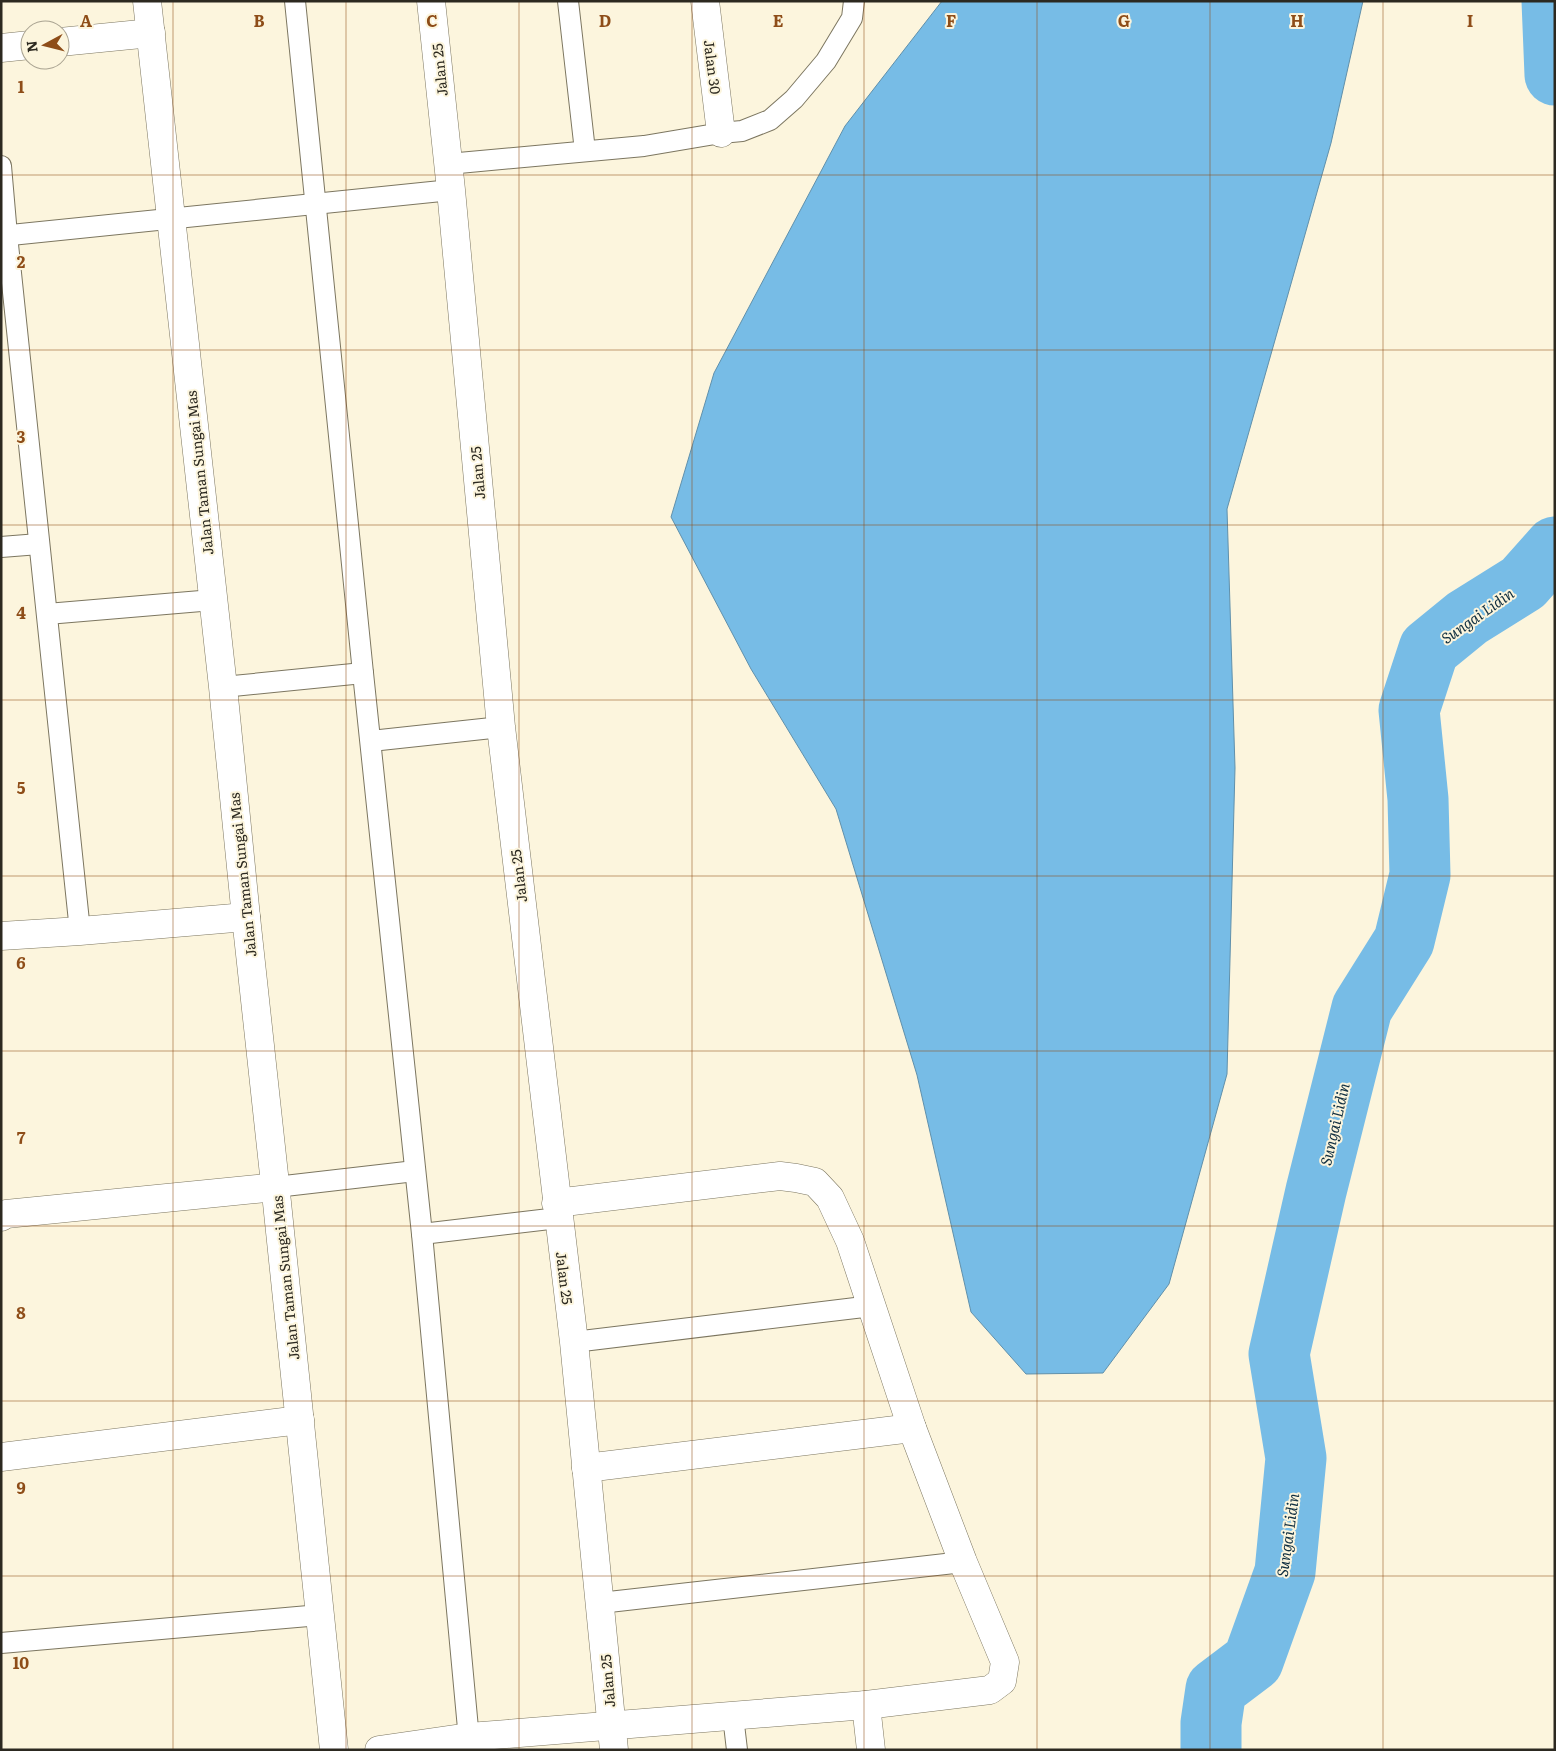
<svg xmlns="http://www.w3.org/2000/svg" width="1556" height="1751" font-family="Literata,serif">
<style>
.water{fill:#77bce6;stroke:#6090ab}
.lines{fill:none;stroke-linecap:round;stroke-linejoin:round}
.river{stroke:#77bce6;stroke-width:61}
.service-casing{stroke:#7c7660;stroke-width:22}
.minor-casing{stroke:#7c7660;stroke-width:29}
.service{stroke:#fff;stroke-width:20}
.minor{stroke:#fff;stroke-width:28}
.grid{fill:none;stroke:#8e4d18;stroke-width:1;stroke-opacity:0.55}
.labels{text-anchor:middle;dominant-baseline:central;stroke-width:4;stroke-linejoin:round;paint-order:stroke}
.street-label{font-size:14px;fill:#2c2920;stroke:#fcf5dd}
.water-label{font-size:15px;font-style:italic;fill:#0f2e40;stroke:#fcf5dd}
.grid-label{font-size:16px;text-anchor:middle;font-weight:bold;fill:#8e4d18;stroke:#fcf5dd;stroke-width:4;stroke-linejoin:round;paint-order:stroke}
</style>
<rect width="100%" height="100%" fill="#fcf5dd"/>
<path class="water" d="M942,1H1363L1331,143L1227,509L1235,768L1227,1074L1169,1284L1103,1373L1026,1374L971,1312L917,1075L836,809L751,669L671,517L714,373L845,126Z"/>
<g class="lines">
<g class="river">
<path d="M1552,1L1555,75"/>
<path d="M1211,1750V1723L1216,1689L1253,1661L1285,1572L1296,1458L1279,1354L1316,1191L1362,1008L1404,941L1420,875L1418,799L1409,710L1429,649L1467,618L1523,583L1555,547"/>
</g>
<defs>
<g id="service">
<path d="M295,1L363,673L422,1234L470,1750"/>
<path d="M568,1L585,151"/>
<path d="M448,164L644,146L721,133L742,131L770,120L794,99L826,61L852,18L854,1"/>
<path d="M1,166L7,235L80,931"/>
<path d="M1,236L451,190"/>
<path d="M1,547L39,544"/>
<path d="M47,614L213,600"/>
<path d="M223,687L363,673"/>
<path d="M371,741L501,727"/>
<path d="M276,1187L415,1171"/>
<path d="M422,1234L558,1218"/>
<path d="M574,1342L872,1306"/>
<path d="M600,1603L963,1562"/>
<path d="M1,1643L320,1615"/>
<path d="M733,1716L737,1750"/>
</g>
<g id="minor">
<path d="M147,1L223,687L246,917L276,1193L334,1750"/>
<path d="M431,1L451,190L501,727L574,1342L614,1750"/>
<path d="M705,1L721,133"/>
<path d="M60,42L151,33"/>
<path d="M1,48L30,45"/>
<path d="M1,936L80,931L246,917"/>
<path d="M1,1217L6,1214L276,1187"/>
<path d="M1,1457L300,1420"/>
<path d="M586,1468L912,1428"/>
<path d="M866,1705L871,1750"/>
<path d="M379,1750L469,1737L866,1705L990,1690L1002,1681L1005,1662L963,1562L912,1428L850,1241L830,1198L815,1182L796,1178L780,1176L556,1203"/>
</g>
</defs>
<use href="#service" class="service-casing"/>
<use href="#minor" class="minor-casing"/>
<use href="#service" class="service"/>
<use href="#minor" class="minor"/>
</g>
<path class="grid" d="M173,1V1750M346,1V1750M519,1V1750M692,1V1750M864,1V1750M1037,1V1750M1210,1V1750M1383,1V1750M1,175H1555M1,350H1555M1,525H1555M1,700H1555M1,876H1555M1,1051H1555M1,1226H1555M1,1401H1555M1,1576H1555"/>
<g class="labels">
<g class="street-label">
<text transform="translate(713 67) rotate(83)">Jalan 30</text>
<text transform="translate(439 70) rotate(-96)">Jalan 25</text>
<text transform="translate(199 473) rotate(-96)">Jalan Taman Sungai Mas</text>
<text transform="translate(477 473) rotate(-95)">Jalan 25</text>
<text transform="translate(242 875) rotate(-96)">Jalan Taman Sungai Mas</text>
<text transform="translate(518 876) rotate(-97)">Jalan 25</text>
<text transform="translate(285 1278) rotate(-96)">Jalan Taman Sungai Mas</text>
<text transform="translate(565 1278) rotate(83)">Jalan 25</text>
<text transform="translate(607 1681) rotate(-95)">Jalan 25</text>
</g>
<g class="water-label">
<text transform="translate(1477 615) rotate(-35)">Sungai Lidin</text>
<text transform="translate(1334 1124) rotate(-77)">Sungai Lidin</text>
<text transform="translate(1287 1535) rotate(-82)">Sungai Lidin</text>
</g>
</g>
<g class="grid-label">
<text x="86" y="27">A</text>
<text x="259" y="27">B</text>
<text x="432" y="27">C</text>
<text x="605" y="27">D</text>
<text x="778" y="27">E</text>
<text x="951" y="27">F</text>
<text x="1124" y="27">G</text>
<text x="1297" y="27">H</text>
<text x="1470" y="27">I</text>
<text x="21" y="93">1</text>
<text x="21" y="268">2</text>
<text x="21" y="443">3</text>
<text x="21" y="619">4</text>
<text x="21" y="794">5</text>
<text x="21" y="969">6</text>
<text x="21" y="1144">7</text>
<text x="21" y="1319">8</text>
<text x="21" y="1494">9</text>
<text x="21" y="1669">10</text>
</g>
<rect width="1556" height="1751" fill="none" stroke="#2c2920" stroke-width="5"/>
<g transform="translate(45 45) rotate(263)"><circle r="24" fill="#fcf5dd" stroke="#a9a391"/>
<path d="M0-4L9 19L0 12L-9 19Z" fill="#8e4d18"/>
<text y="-8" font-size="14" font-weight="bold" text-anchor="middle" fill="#2c2920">N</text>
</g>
</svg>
